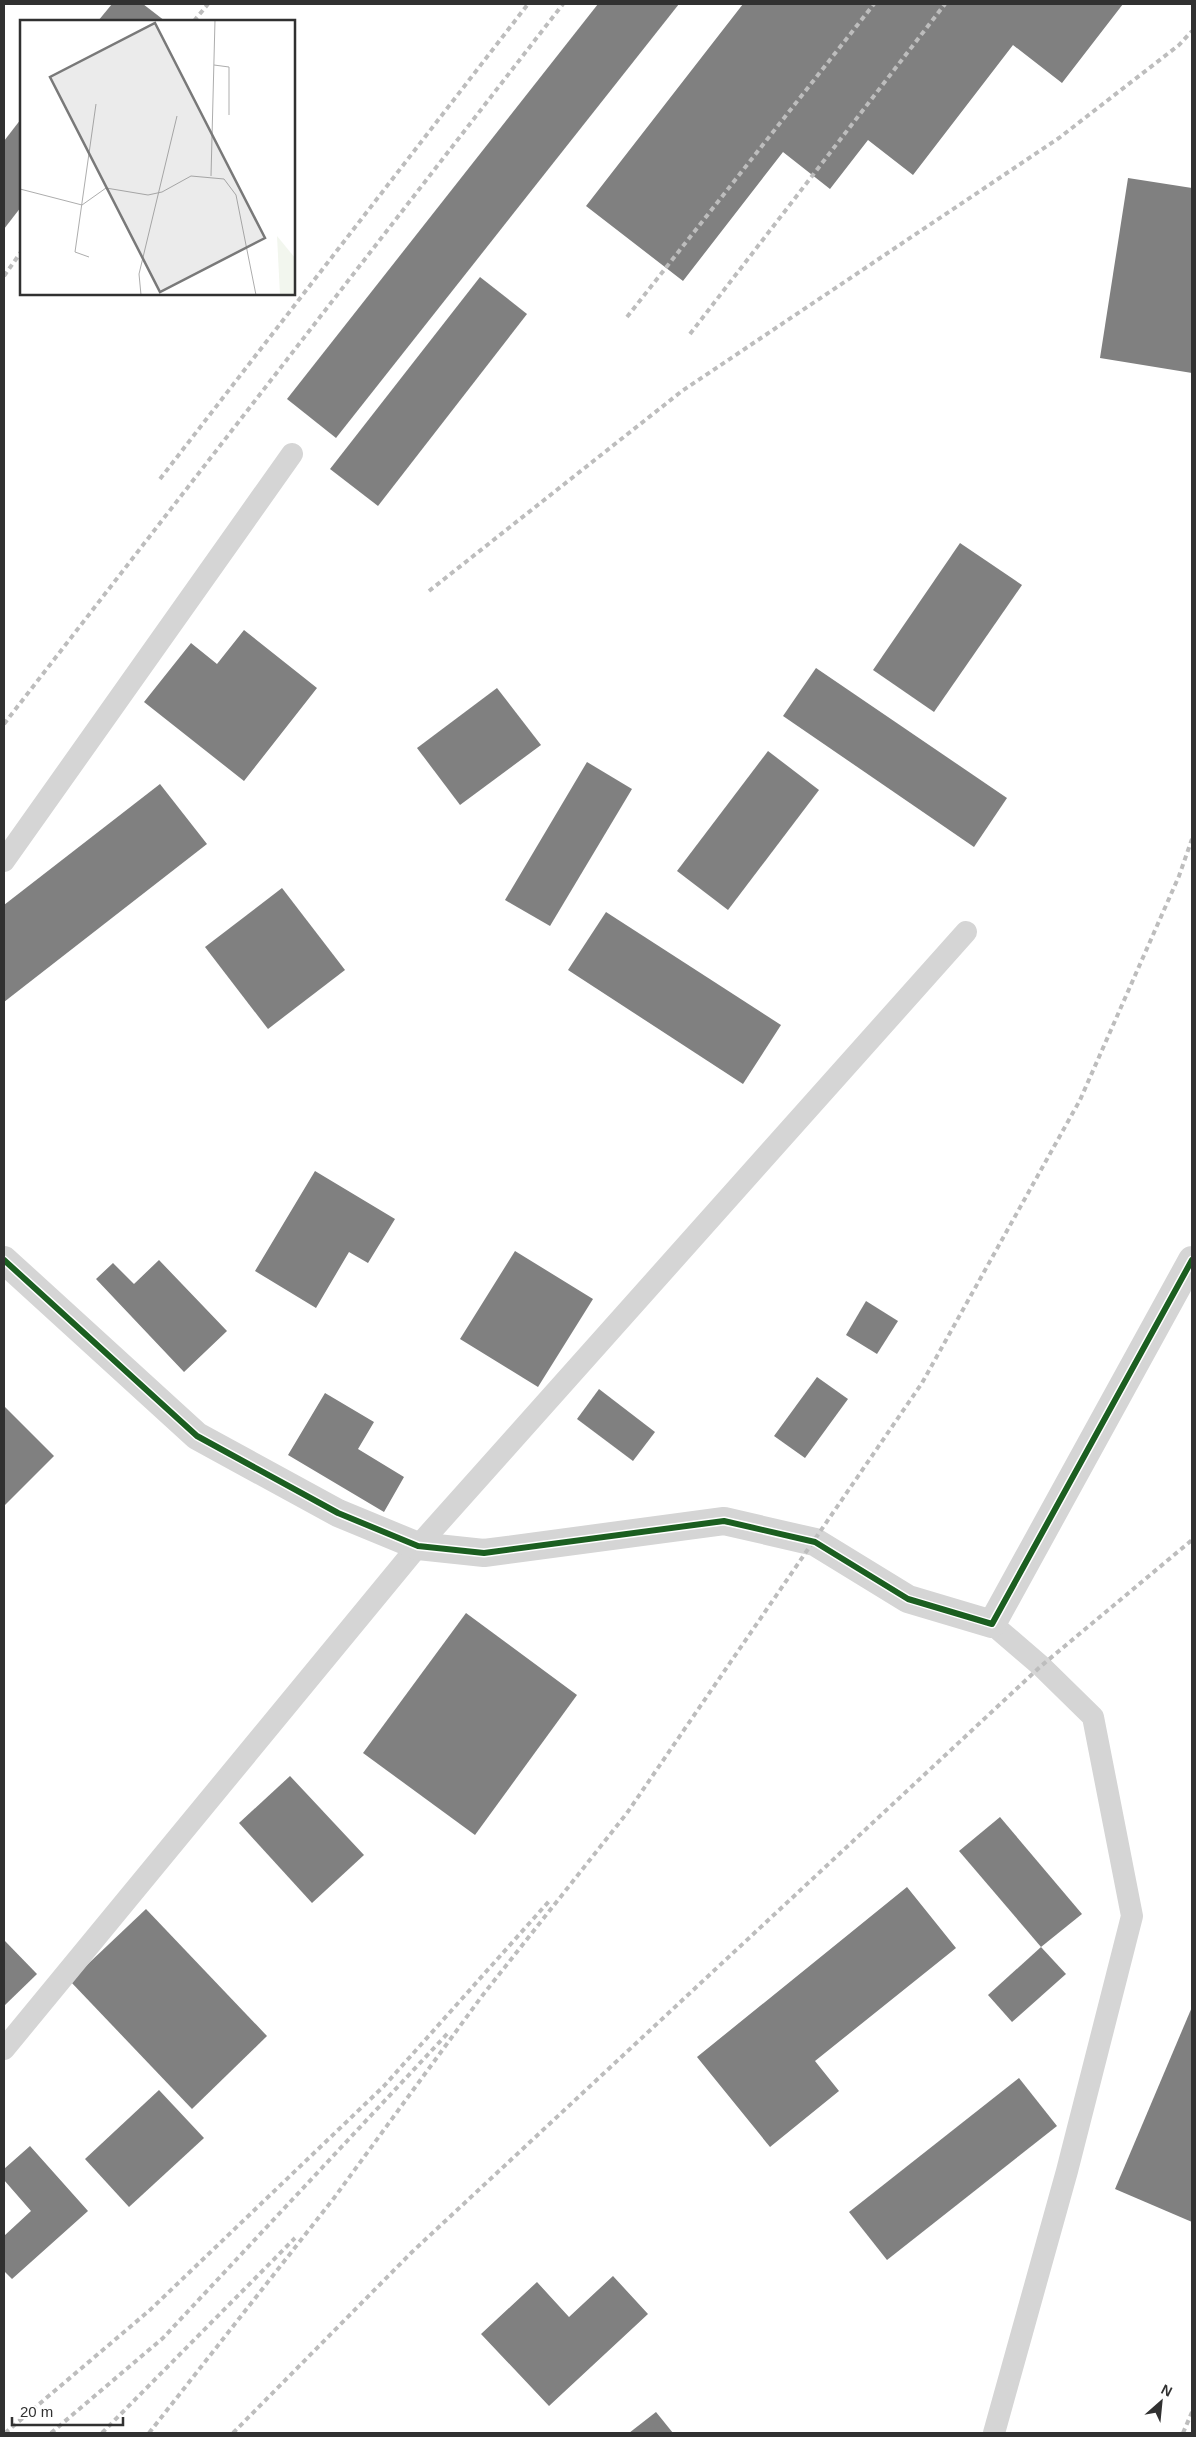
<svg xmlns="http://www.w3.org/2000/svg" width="1196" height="2437" font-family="Helvetica,sans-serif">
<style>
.building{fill:#808080}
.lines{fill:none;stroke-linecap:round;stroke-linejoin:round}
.service{stroke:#d5d5d5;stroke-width:22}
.minor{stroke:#d5d5d5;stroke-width:28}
.rail{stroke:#bdbdbd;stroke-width:4;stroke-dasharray:5 4;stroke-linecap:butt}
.cycleway-casing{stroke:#fff;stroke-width:9}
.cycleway{stroke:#1b5e20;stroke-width:6}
.inset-road{fill:none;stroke:#adadad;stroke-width:1}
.view{fill:#797979;fill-opacity:0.15;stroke:#797979;stroke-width:2.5}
.inset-edge{fill:none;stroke:#313131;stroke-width:2.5}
</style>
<rect width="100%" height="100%" fill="#fff"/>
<g class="building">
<path d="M112,4H143L165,21H98Z"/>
<path d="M598,4H679L336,438L287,399Z"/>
<path d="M743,4H1123L1062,83L1013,45L913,175L868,140L830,189L783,152L683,281L586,206Z"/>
<path d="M21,119V207L4,229V141Z"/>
<path d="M1128,178L1192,188V373L1100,358Z"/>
<path d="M480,277L527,314L378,506L330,469Z"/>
<path d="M960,543L1022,585L934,712L873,670Z"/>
<path d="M244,630L317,688L244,781L144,702L191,643L217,664Z"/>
<path d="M816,668L1007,798L974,847L783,716Z"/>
<path d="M497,688L541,745L460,805L417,748Z"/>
<path d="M768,751L819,790L728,910L677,871Z"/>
<path d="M587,762L632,789L550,926L505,900Z"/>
<path d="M160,784L207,844L4,1002V905Z"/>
<path d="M282,888L345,970L268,1029L205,947Z"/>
<path d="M606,912L781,1025L743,1084L568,970Z"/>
<path d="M315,1171L395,1219L368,1263L349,1252L316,1308L255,1271Z"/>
<path d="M515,1251L593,1299L538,1387L460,1339Z"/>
<path d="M159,1260L227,1331L184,1372L96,1279L113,1263L134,1284Z"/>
<path d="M866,1301L898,1321L877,1354L846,1335Z"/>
<path d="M817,1377L848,1399L805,1458L774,1436Z"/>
<path d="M599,1389L655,1432L633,1461L577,1419Z"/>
<path d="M325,1393L374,1422L358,1449L404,1477L384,1512L288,1455Z"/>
<path d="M4,1406L54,1456L4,1506Z"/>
<path d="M466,1613L577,1695L475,1835L363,1753Z"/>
<path d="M290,1776L364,1855L312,1903L239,1823Z"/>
<path d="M1000,1817L1082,1914L1041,1947L959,1851Z"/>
<path d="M907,1887L956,1948L815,2061L839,2091L770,2147L697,2057Z"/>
<path d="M146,1909L267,2036L192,2109L70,1981Z"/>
<path d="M4,1940L37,1974L4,2006Z"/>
<path d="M1041,1947L1066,1974L1012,2022L988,1995Z"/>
<path d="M1192,2007V2222L1115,2189Z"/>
<path d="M1019,2078L1057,2126L887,2260L849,2212Z"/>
<path d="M159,2090L204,2138L129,2207L85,2159Z"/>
<path d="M30,2146L88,2211L12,2279L4,2271V2236L31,2211L4,2180V2169Z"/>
<path d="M613,2276L648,2314L549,2406L481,2334L537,2282L569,2317Z"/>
<path d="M656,2412L673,2433H629Z"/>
</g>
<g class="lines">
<g class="service">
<path d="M4,861L292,454"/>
<path d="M992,1624L1041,1666L1093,1717L1132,1916L1067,2171L994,2433"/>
<path d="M4,2049L418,1546L966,932"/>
</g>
<path class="minor" d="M4,1260L197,1436L338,1513L418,1546L484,1553L724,1521L815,1542L908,1599L992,1624L1192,1260"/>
<g class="rail">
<path d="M194,21L208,4"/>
<path d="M4,276L21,252"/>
<path d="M627,317L874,4"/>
<path d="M690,334L945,4"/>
<path d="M160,479L528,4"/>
<path d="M429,591L682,391L1059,138L1179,45L1192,31"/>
<path d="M4,724L563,4"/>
<path d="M5,2433L150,2310L384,2086L551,1899"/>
<path d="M51,2433L163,2338L448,2033"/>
<path d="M102,2433L295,2238"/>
<path d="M149,2433L334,2198L482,1996L627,1813L922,1383L1080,1100L1179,876L1192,839"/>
<path d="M233,2433L412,2252L1041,1666L1192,1540"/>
<path d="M1183,2433L1192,2412"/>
</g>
<defs>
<path id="cycleway" d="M4,1260L197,1436L338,1513L418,1546L484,1553L724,1521L815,1542L908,1599L992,1624L1192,1260"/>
</defs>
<use href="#cycleway" class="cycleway-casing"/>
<use href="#cycleway" class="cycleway"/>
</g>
<g transform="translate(20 20)">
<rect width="275" height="275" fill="#fff"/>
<path d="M257,216L275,238V275H260Z" fill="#f2f6ee"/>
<path class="inset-road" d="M194,45L209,47V95M191,156L195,0M0,169L62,185L86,168L128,175L142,172L171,156L204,159L216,175L236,275M69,237L55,232L76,84M121,275L119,254L157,96"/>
<path class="view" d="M135,3L245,218L140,272L30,57Z"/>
<rect width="275" height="275" class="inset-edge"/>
</g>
<rect width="1196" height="2437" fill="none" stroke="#313131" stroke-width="10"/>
<g transform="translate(1161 2402) rotate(27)" stroke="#ffffff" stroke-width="4" paint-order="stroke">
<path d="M0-4L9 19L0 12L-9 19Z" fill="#313131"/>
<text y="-8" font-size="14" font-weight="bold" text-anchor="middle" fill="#313131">N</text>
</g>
<path d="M12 2417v8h111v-8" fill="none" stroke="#313131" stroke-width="2.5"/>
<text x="20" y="2417" font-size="15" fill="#313131" stroke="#ffffff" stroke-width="4" paint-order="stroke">20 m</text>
</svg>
